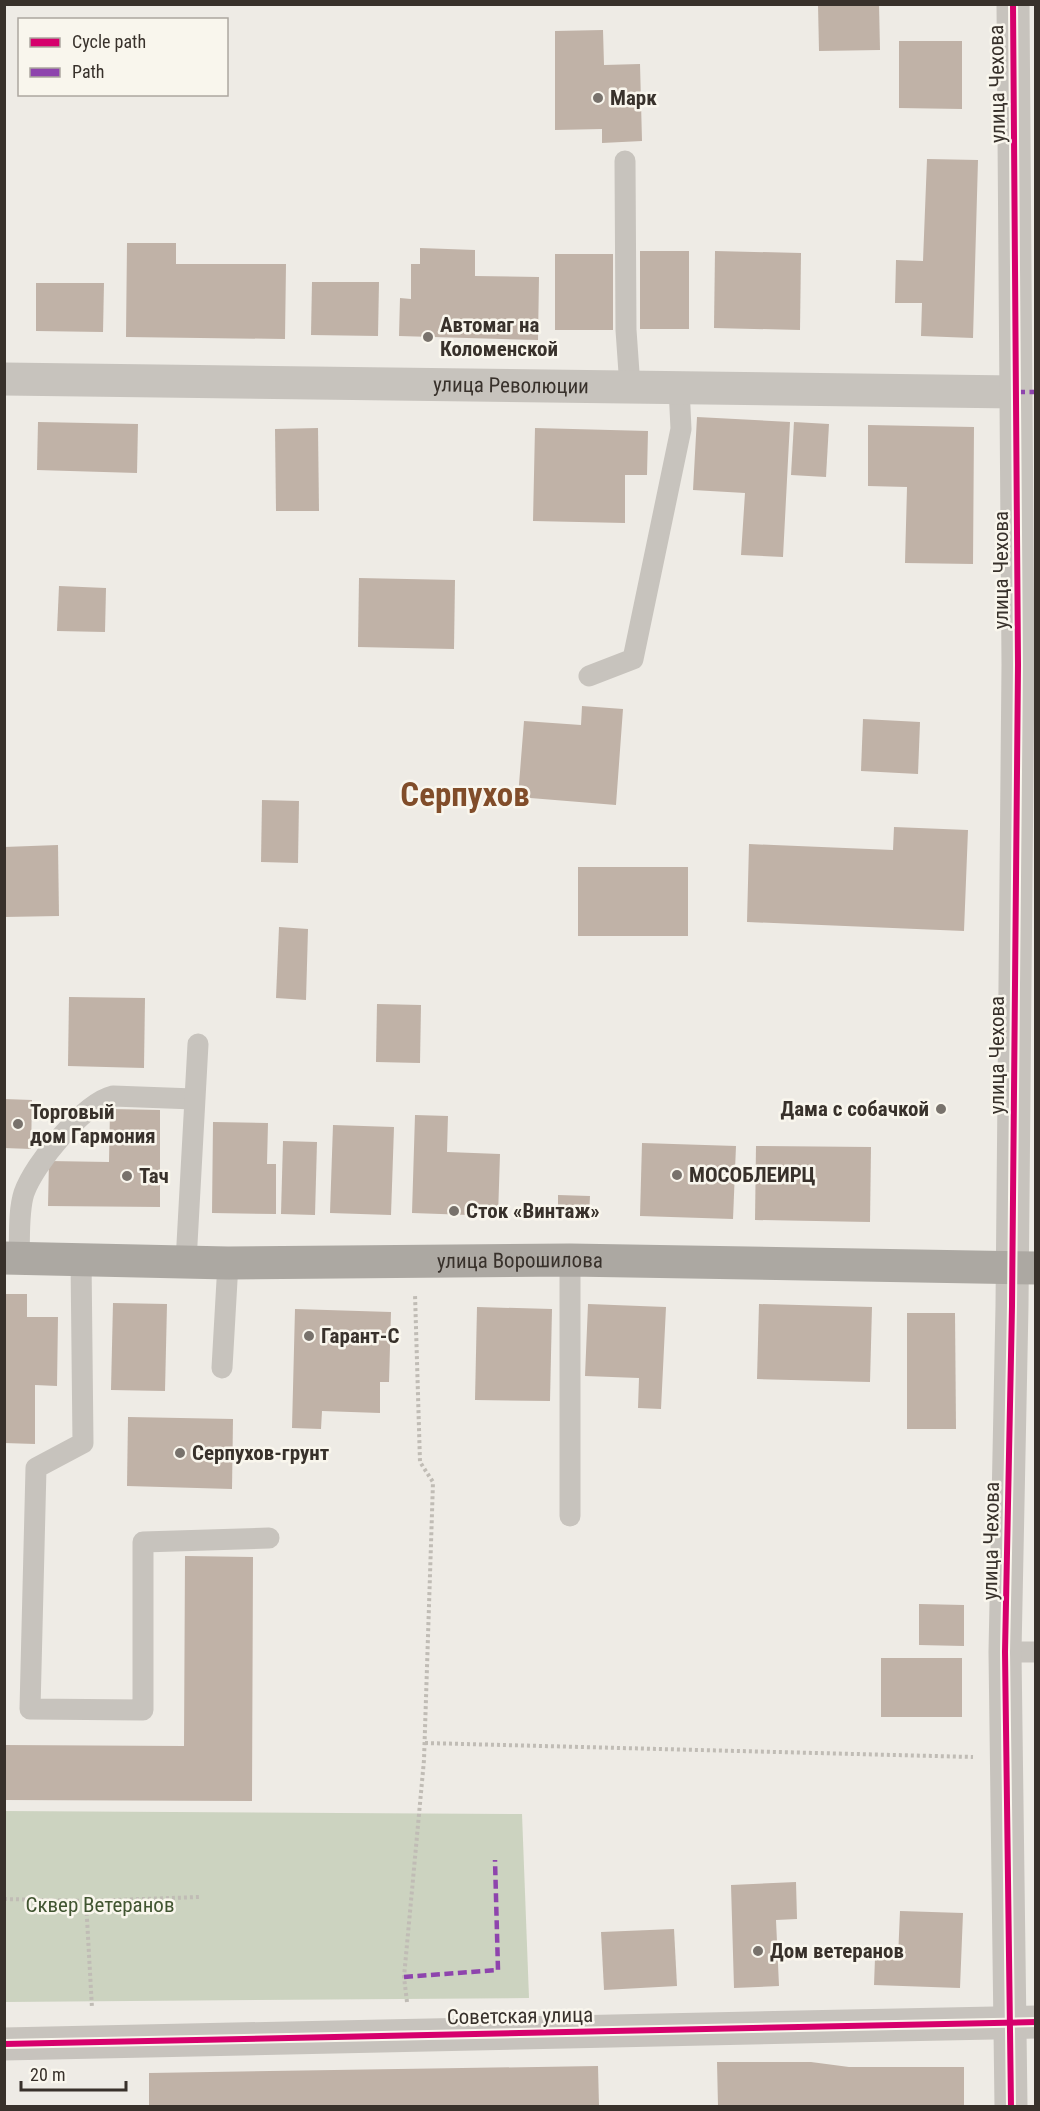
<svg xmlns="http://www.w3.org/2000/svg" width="1040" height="2111" font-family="'Roboto Condensed',sans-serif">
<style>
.green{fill:#ccd3c0}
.building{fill:#c0b2a7}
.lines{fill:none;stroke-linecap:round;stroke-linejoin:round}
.path{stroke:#c0bcb5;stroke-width:4;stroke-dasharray:3 3;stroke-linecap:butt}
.service{stroke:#c7c3bd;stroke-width:21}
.minor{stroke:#c7c3bd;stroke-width:33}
.tertiary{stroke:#c7c3bd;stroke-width:33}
.primary{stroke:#aca8a2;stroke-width:33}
.quiet{stroke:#8e44ad;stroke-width:4.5;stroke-dasharray:9 4.5;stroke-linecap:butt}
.cycleway-casing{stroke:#f9f6ed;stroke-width:10}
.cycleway{stroke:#d6006c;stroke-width:6}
.poi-dot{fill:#78726c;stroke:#f9f6ed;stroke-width:2}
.labels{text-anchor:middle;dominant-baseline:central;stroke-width:5;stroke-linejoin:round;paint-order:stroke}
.street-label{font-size:21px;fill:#38312b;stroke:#f9f6ed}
.poi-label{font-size:21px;font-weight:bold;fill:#38312b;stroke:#f9f6ed;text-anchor:start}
.park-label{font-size:21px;fill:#415531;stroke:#f9f6ed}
.town-label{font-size:33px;font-weight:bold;fill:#814d2a;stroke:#f9f6ed}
</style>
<rect width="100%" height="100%" fill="#eeebe5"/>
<path class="green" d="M4,1811L522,1814L529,1998L5,2002Z"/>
<g class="building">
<path d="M818,4H879L880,50L819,51Z"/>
<path d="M603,30L604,65L640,64L642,141L602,143V129L555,130V31Z"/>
<path d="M899,41H962V109L899,108Z"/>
<path d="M927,159L978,160L973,338L921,336L922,303H895L896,260L923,261Z"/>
<path d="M127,243H176V264H286L285,339L126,337Z"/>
<path d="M420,248L475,250V276L539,277L538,340L399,336L400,298L411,299V264H420Z"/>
<rect x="640" y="251" width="49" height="78"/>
<path d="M715,251L801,253L800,330L714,328Z"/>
<rect x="555" y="254" width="58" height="76"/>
<path d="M312,282H379L378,336L311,335Z"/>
<path d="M36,283H104L103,332L36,331Z"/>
<path d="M697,417L790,422L783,557L741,555L745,493L693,490Z"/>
<path d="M38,422L138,424L137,473L37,470Z"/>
<path d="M794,422L829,424L826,477L791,475Z"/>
<path d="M868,425L974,427L973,564L905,563L907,487L868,486Z"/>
<path d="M318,428L319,511H276L275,429Z"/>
<path d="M535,428L648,431L647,475H625V523L533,521Z"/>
<path d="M359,578L455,580L454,649L358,647Z"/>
<path d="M59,586L106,588L105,632L57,631Z"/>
<path d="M582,706L623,709L616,805L518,797L524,721L581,725Z"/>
<path d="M863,719L920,722L918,774L861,771Z"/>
<path d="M262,800L299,801L298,863L261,862Z"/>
<path d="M894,827L968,830L964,931L747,922L749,844L893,850Z"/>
<path d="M58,845L59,916L4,917V847Z"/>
<rect x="578" y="867" width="110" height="69"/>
<path d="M279,927L308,929L306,1000L276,998Z"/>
<path d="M69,997L145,998L144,1068L68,1066Z"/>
<path d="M377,1004L421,1005L420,1063L376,1062Z"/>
<path d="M4,1099L32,1100L31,1149L4,1148Z"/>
<path d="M110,1109L160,1110V1207L48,1206L49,1161L109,1162Z"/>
<path d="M415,1115L448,1116L447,1152L500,1154L498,1216L412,1213Z"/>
<path d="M213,1122L268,1123L267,1164H276V1214L212,1213Z"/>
<path d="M333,1125L394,1127L391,1215L330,1213Z"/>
<path d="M283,1141L317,1142L315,1215L281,1214Z"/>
<path d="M642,1143L736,1146L733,1219L640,1216Z"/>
<path d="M756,1146L871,1147L870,1222L755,1220Z"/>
<path d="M558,1195L590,1196L589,1217L558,1216Z"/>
<path d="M4,1294H27V1317H58L57,1386L35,1385V1444L4,1443Z"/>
<path d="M113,1303L167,1304L165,1391L111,1390Z"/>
<path d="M588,1304L666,1307L661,1409L638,1408L639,1378L585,1376Z"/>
<path d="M759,1304L872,1307L870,1382L757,1379Z"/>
<path d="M477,1307L552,1309L550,1401L475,1400Z"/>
<path d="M295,1309L391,1312L389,1382H380V1413L322,1411L321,1429L292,1428Z"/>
<path d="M907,1313H955L956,1429H907Z"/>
<path d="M128,1417L233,1419L232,1489L127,1486Z"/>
<path d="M185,1556L253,1557L252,1801L4,1800V1745L184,1746Z"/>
<path d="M919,1604L964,1605V1646L919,1645Z"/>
<rect x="881" y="1658" width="81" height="59"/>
<path d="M796,1882L797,1919L776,1920L779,1986L734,1988L731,1885Z"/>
<path d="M900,1911L963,1913L960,1988L874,1985L875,1958H898Z"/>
<path d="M674,1929L677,1986L604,1990L601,1932Z"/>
<path d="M717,2062H811L849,2067H964V2106H718Z"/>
<path d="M598,2066L599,2106H149V2073Z"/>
</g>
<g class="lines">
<g class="path">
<path d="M425,1743L973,1757"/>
<path d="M4,1899L86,1901L199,1897"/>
<path d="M86,1901L92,2008"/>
<path d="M407,2002L404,1977L424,1760L433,1482L420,1462L415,1294"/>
</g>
<g class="service">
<path d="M625,161L626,330L630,387"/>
<path d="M589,676L633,659L681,429L679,388"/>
<path d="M19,1258C20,1238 18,1212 24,1193C34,1164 84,1103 113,1096L194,1099"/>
<path d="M81,1258L83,1443L36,1468L30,1709L143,1710V1542L269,1538"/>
<path d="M570,1260V1516"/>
<path d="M186,1262L198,1044"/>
<path d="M222,1368L228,1263"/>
<path d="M1005,1652H1036"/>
</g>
<g class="minor">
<path id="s1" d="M4,379L1016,392"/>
<path d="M1011,2106L1005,1652L1012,1306L1018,665L1013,4"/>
</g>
<path class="tertiary" d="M4,2044L1036,2022"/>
<path class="primary" id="s2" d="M4,1258L228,1263L570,1260L1036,1268"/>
<g class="quiet">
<path d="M1016,392H1036"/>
<path d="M404,1977L498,1970L495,1860"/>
</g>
<defs>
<g id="cycleway">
<path d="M4,2044L1036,2022"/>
<path d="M1011,2106L1005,1652L1012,1306L1018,665L1013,4"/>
</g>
</defs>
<use href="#cycleway" class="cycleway-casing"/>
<use href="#cycleway" class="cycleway"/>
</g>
<g class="poi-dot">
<circle cx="598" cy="98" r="6"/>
<circle cx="428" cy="337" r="6"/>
<circle cx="941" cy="1109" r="6"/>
<circle cx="18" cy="1124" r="6"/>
<circle cx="677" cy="1175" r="6"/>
<circle cx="127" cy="1176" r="6"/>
<circle cx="454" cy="1211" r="6"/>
<circle cx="309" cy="1336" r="6"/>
<circle cx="180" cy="1453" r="6"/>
<circle cx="758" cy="1951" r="6"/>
</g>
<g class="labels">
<g class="street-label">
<text transform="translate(997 84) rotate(-91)">улица Чехова</text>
<text stroke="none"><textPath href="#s1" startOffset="507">улица Революции</textPath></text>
<text transform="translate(1001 570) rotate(-90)">улица Чехова</text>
<text transform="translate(997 1055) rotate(-90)">улица Чехова</text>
<text stroke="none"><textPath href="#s2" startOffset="516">улица Ворошилова</textPath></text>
<text transform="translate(991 1541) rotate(-89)">улица Чехова</text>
<text transform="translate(520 2016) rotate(-1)">Советская улица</text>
</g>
<g class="poi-label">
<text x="610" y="98">Марк</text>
<text x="440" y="325">Автомаг на<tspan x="440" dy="24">Коломенской</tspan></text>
<text x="929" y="1109" text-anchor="end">Дама с собачкой</text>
<text x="30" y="1112">Торговый<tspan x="30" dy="24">дом Гармония</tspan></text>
<text x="689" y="1175">МОСОБЛЕИРЦ</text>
<text x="139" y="1176">Тач</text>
<text x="466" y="1211">Сток «Винтаж»</text>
<text x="321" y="1336">Гарант-С</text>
<text x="192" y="1453">Серпухов-грунт</text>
<text x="770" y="1951">Дом ветеранов</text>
</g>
<g class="park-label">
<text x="100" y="1905">Сквер Ветеранов</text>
</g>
<g class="town-label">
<text x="465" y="794">Серпухов</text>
</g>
</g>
<rect width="1040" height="2111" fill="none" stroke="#38312b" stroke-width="12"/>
<rect x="18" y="18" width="210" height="78" fill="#f9f6ed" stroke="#aca79f" stroke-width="1.5"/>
<rect x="30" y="38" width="30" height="9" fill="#d6006c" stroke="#aca79f" stroke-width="1.5"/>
<text x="72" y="48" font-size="18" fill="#38312b">Cycle path</text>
<rect x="30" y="68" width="30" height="9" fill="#8e44ad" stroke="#aca79f" stroke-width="1.5"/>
<text x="72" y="78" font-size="18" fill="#38312b">Path</text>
<path d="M21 2081v9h105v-9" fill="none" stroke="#38312b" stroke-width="3"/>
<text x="30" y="2081" font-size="18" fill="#38312b" stroke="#f9f6ed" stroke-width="4.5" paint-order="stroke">20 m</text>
</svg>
